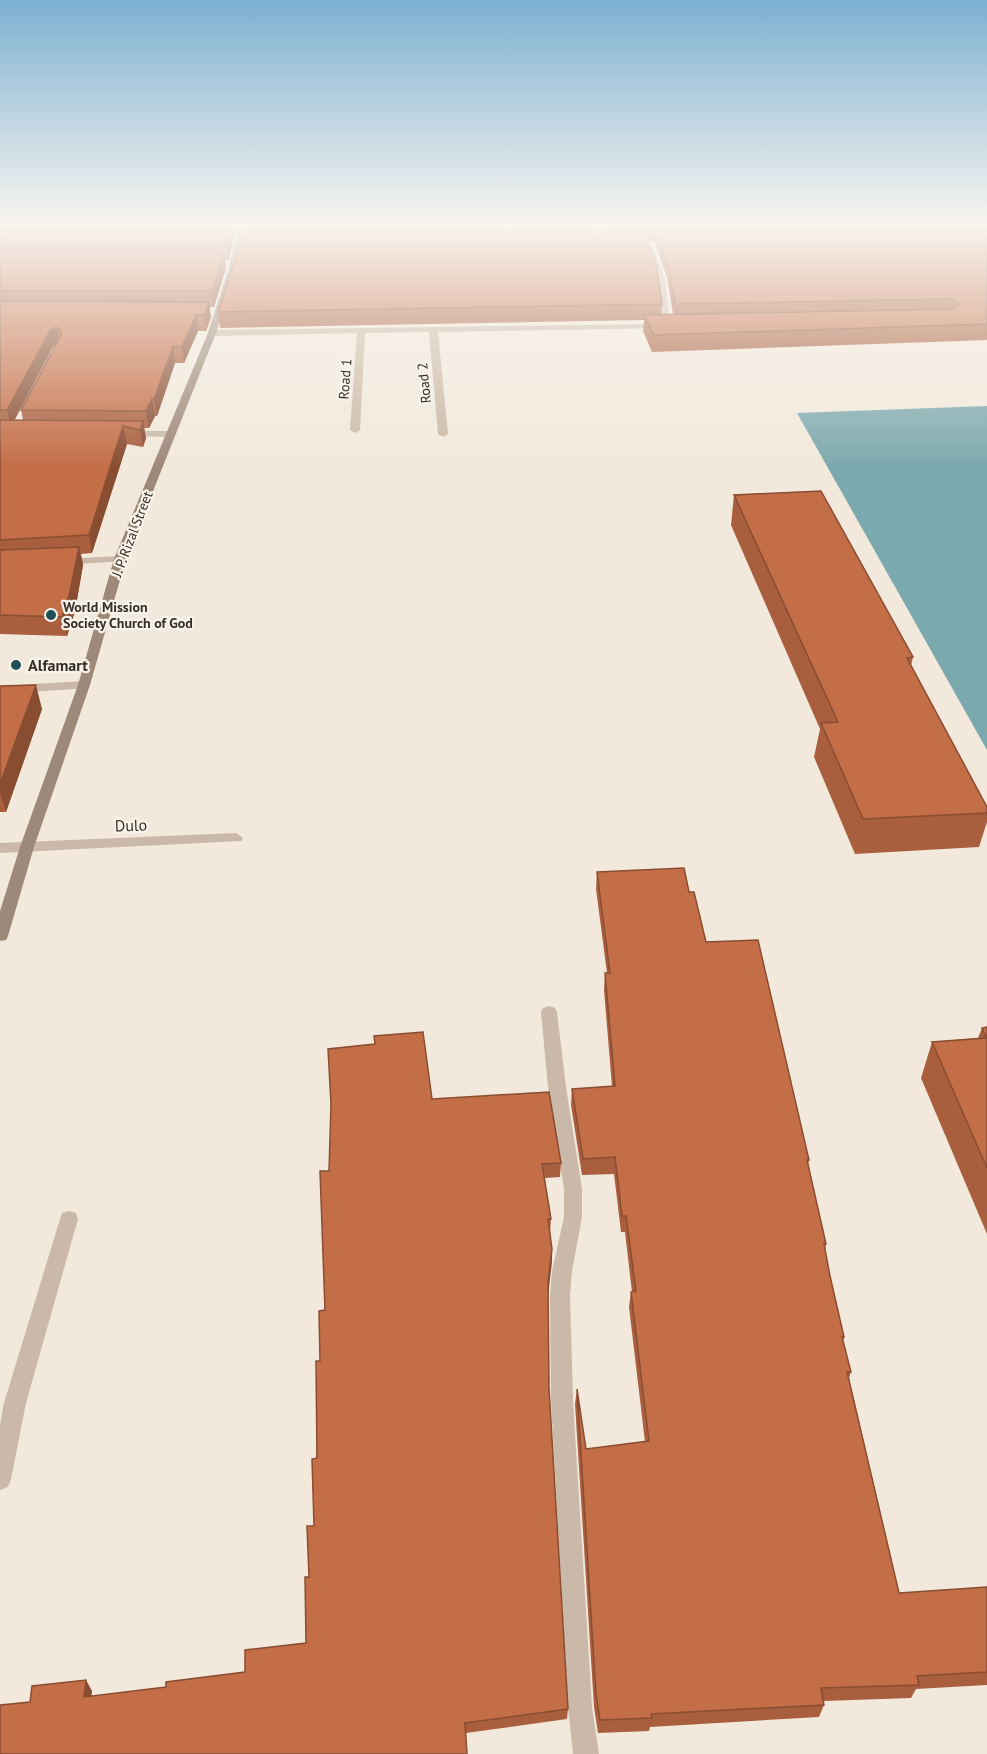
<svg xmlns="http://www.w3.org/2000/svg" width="987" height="1754" font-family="'PT Sans',sans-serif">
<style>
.water{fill:#7ca9ae}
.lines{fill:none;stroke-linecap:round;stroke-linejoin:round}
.street{fill:#cab9a8;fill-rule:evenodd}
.secondary{fill:#9d897a;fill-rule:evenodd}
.wall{fill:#a95f3e;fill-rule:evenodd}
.shaded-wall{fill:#894d32}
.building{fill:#c46e48;stroke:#894d32;stroke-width:1.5}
.poi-dot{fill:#1e5057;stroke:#f9f3e9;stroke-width:2}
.labels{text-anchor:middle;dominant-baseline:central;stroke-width:4.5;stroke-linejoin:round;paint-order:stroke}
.far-street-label{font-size:14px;fill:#372e28;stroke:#f9f3e9}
.far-poi-label{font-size:14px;font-weight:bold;fill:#372e28;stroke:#f9f3e9;text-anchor:start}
.poi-label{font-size:16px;font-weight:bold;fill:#372e28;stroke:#f9f3e9;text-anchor:start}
.street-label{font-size:16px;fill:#372e28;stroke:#f9f3e9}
</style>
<rect width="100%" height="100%" fill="#f2e9dc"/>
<path class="water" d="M987,406V750L797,413Z"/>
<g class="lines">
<g class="street">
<path d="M592,223H600L603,243H611V247H597Z"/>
<path d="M649,244L653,246L665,278L671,328L438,332L448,434L443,437L438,434L429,332L365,333L360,430L355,433L350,430L357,333L212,336L208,333L212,330L663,324L657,278L645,246Z"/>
<path d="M124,431H172L177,434L172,437L127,436L122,433Z"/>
<path d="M120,556L126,559L124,561L63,565L57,562L63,559Z"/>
<path d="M84,681L89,682L90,685L89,688L0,694V686Z"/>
<path d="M236,833L243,838L241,841L0,853V843Z"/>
<path d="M549,1006L555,1008L557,1012L566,1087L582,1189V1217L572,1271L570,1296L573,1401L592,1707L599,1754H573L568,1707L551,1401L550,1296L552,1271L564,1217V1189L548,1087L541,1012L543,1008Z"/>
<path d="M69,1211L76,1213L78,1219L26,1403L11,1479L8,1487L0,1490V1425L4,1403L60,1219L62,1213Z"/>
</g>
<path class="secondary" d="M238,223H246L238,264L216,333L126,559L90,685L34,847L8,936L6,940L0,941V911L20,847L78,685L114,559L208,333L230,264Z"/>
</g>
<g class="wall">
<path d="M0,223H236L229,260H225L226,268L214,307H209L211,317L206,331H198L184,363H175L157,416H155L149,428H144L146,438L143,447L127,444L92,553L81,554L83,565L75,611L67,636L0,634ZM55,346L21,410L23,420H14L53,347Z"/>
<path d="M600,223H987V340L652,352L643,331L644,320L220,328L218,312L238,250L603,234ZM648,241H654L667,277L673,314L661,315L662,304Z"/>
<path d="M734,495L913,657L911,666L987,807V822L979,847L855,854L814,757L820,729L731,525Z"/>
<path d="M0,686L42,709L6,812H0Z"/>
<path d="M597,872L689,892L706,942L809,1160L808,1165L826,1244L825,1249L830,1276L844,1337L843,1342L851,1372L849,1378L899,1593L987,1587V1685L916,1689L911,1698L824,1701V1705L819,1717L650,1727L649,1731L598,1733L594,1707L575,1404L577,1389L586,1449L645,1442L629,1307L631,1292H632L625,1232H621L614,1174L582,1175L571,1105L572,1089L612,1086L604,990L605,973H607L596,889Z"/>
<path d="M987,1027V1234L921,1078L932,1042L978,1038L982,1028Z"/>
<path d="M432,1099L561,1163L560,1177L544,1178L551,1219L550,1233L552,1249L548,1290L549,1388L568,1709L567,1719L466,1733L30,1702L92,1691L91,1696L166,1687L245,1672L306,1643L309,1577L314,1526L320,1361L325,1310L329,1171Z"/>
</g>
<g class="shaded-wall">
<path d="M231,223H236L229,260L227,245Z"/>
<path d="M224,253L226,268L214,307L212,291Z"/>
<path d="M209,302L211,317L206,331L204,315Z"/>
<path d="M196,315L198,331L184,363L182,347Z"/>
<path d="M56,327L59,343L53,347L11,427L7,410L50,331Z"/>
<path d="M173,347L175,363L157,416L154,399Z"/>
<path d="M152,399L155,416L149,428L146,411Z"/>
<path d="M143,421L146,438L143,447L140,430Z"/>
<path d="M123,426L127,444L92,553L89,535Z"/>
<path d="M79,547L83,565L75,611L67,636L62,617Z"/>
<path d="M36,685L42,709L6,812L0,792V784Z"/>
<path d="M552,1249V1262L548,1296V1282Z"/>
<path d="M86,1680L92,1691L90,1708L84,1697Z"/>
</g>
<g class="building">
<path d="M0,223H231L227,245L0,244Z"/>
<path d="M244,223H594L596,234H645L656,263L662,304L218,312L238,250Z"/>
<path d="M605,223H987V324L654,335L644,315L951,309L958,304L951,299L675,304L668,262L655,227L606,226Z"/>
<path d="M0,251L224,253L212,291H0Z"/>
<path d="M0,301L209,302L204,315H196L182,347H173L154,399H152L146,411L21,410L62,333L56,327L50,331L7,410H0Z"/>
<path d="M0,420L143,421L140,430L123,426L89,535L0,540Z"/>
<path d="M821,491L913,657L907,658L987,807V813L863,819L821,723L838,722L734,495Z"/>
<path d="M79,547L70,592L62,617L0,615V550Z"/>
<path d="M36,685L0,784V686Z"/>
<path d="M684,868L689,892H694L706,942L758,940L809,1160H807L826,1244H824L830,1276L844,1337H842L851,1372H847L899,1593L987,1587V1672L917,1676L919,1685L821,1688L824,1705L651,1714L652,1718L600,1720L596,1694L577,1389L586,1449L649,1441L631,1292L636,1291L626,1216H622L615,1157L583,1159L572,1089L615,1086L605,973H610L597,872Z"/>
<path d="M987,1027V1168L932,1042L986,1038L982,1028Z"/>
<path d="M423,1032L432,1099L549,1092L561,1163L542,1164L551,1219H548L552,1249L548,1282L549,1388L568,1709L465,1723L467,1754H0V1705L30,1702L32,1686L86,1680L84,1697L166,1687V1682L245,1672V1650L306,1643L305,1577H309L307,1526H314L312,1459L317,1458L316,1361H320L319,1311L325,1310L320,1171H329L331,1104L328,1049L375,1044L374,1036Z"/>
</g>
<linearGradient id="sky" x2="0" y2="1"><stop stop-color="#7db0d1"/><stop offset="0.48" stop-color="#f9f5ef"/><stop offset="1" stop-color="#f9f5ef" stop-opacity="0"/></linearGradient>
<rect width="987" height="468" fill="url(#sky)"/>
<g class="poi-dot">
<circle cx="51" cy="615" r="6"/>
<circle cx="16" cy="665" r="6"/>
</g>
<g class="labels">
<g class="far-street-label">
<text transform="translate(345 379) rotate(-86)">Road 1</text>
<text transform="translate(424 383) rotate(-96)">Road 2</text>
<text transform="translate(132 534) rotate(-69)">J. P. Rizal Street</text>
</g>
<g class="far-poi-label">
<text x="63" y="607">World Mission<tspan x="63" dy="16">Society Church of God</tspan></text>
</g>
<g class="poi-label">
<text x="28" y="665">Alfamart</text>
</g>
<g class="street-label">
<text transform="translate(131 825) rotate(-2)">Dulo</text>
</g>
</g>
</svg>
